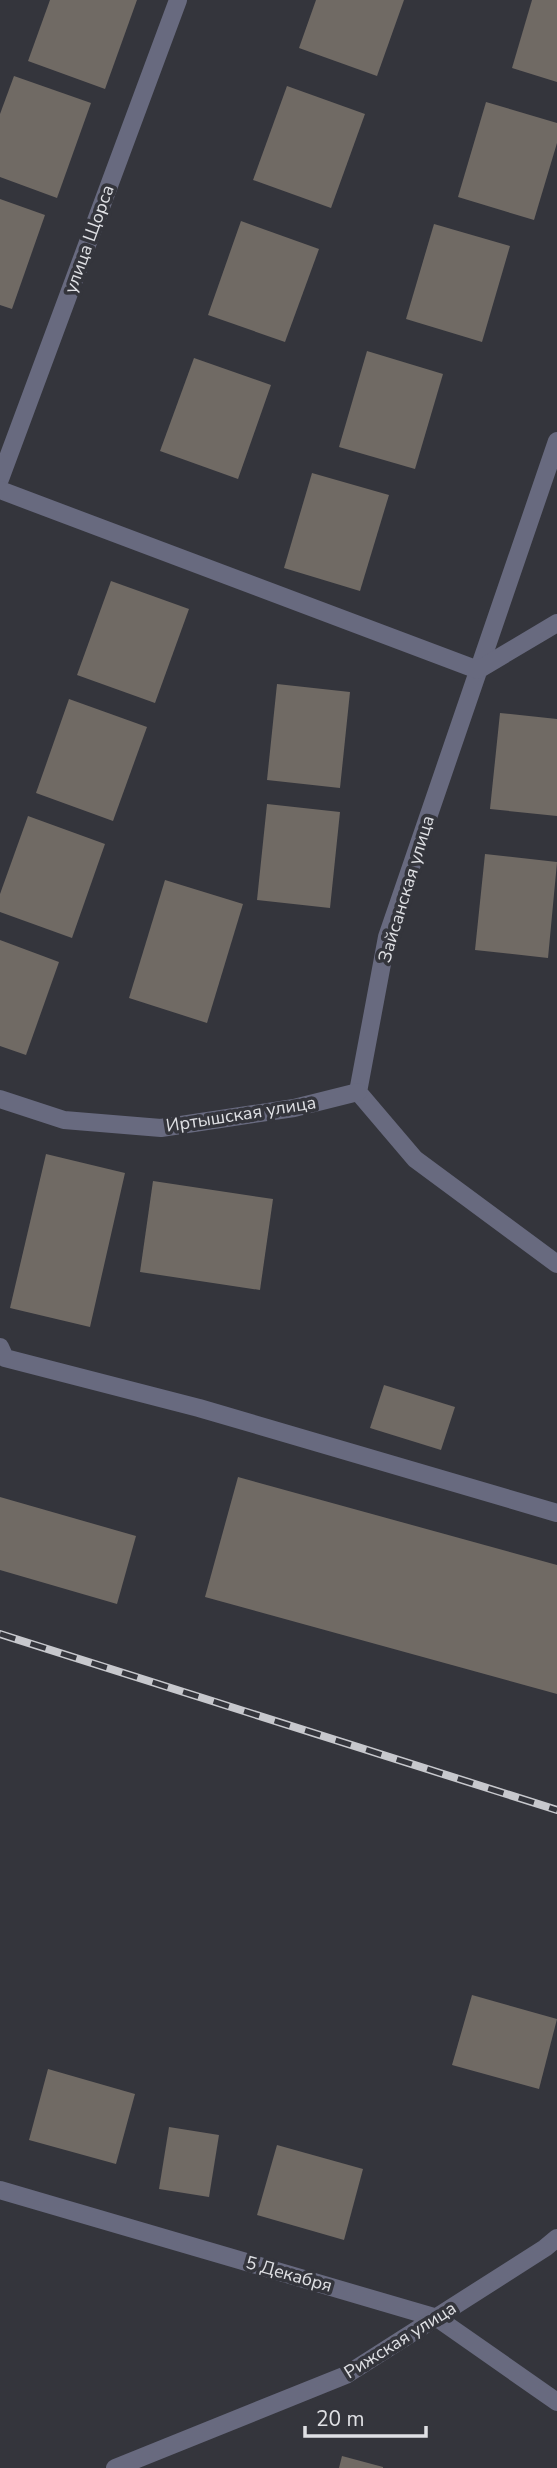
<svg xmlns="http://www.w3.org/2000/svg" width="557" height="2468" font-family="'Nunito Sans',sans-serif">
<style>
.building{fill:#706a64}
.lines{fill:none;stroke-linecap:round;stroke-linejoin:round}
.service{stroke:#686a7f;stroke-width:18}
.minor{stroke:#686a7f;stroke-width:18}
.rail-casing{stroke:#c7c8cd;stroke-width:8}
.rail{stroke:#34353c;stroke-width:5;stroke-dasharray:16;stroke-linecap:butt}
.labels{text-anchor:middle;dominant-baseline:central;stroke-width:7;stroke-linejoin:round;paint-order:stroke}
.street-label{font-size:18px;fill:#dfe0e4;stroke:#34353c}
</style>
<rect width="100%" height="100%" fill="#34353c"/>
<g class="building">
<path d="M50,0H137L105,89L28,61Z"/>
<path d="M316,0H404L377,76L299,48Z"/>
<path d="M532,0H557V82L512,68Z"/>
<path d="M14,76L91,103L57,198L0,177V114Z"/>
<path d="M287,86L365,114L331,208L253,180Z"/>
<path d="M486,102L557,123V143L534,220L458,197Z"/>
<path d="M0,199L45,215L12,309L0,305Z"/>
<path d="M241,221L319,249L285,342L208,315Z"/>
<path d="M434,224L510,246L482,342L406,319Z"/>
<path d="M367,351L443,374L415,469L339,447Z"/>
<path d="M194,358L271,385L238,479L160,451Z"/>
<path d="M312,473L389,495L360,591L284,568Z"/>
<path d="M111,581L189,609L155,703L77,675Z"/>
<path d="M277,684L350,692L340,788L267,780Z"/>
<path d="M69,699L147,727L113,821L36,793Z"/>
<path d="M500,713L557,719V816L490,809Z"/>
<path d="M267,804L340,812L330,908L257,900Z"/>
<path d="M28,816L105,844L72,938L0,912V894Z"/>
<path d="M485,854L557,862L548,958L475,950Z"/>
<path d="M165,880L243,904L207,1023L129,998Z"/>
<path d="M0,940L59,962L26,1055L0,1046Z"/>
<path d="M46,1154L125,1173L90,1327L10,1308Z"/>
<path d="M153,1181L273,1199L260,1290L140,1272Z"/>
<path d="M384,1385L455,1407L441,1450L370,1428Z"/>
<path d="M238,1477L557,1565V1694L205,1597Z"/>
<path d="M0,1497L136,1536L117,1604L0,1570Z"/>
<path d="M472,1995L557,2019L539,2089L452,2065Z"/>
<path d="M48,2069L135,2094L116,2164L29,2140Z"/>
<path d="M169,2127L219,2135L209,2197L159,2189Z"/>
<path d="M277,2145L363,2169L344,2240L257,2215Z"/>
<path d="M342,2456L383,2467V2468H339Z"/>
</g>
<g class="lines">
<path class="service" d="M0,1347L5,1358L199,1408L557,1513"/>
<g class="minor">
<path d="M557,441L387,937L358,1092L415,1159L557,1264"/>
<path d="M0,479L178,0"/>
<path d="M0,490L478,670L557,623"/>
<path d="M0,1099L64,1120L161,1128L294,1108L358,1092"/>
<path d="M0,2190L437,2318L557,2402"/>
<path d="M115,2468L346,2375L545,2248L557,2238"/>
</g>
<defs>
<path id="rail" d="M0,1634L557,1810"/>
</defs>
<use href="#rail" class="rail-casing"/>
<use href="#rail" class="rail"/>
</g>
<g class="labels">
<g class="street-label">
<text transform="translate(89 239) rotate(-70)">улица Щорса</text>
<text transform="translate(406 889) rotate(-73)">Зайсанская улица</text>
<text transform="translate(241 1114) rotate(-9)">Иртышская улица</text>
<text transform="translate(289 2274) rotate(16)">5 Декабря</text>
<text transform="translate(400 2340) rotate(-32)">Рижская улица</text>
</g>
</g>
<path d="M305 2426v10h121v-10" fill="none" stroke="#dfe0e4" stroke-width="3.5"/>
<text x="316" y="2426" font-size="21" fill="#dfe0e4" stroke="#34353c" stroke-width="5" paint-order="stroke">20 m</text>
</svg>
